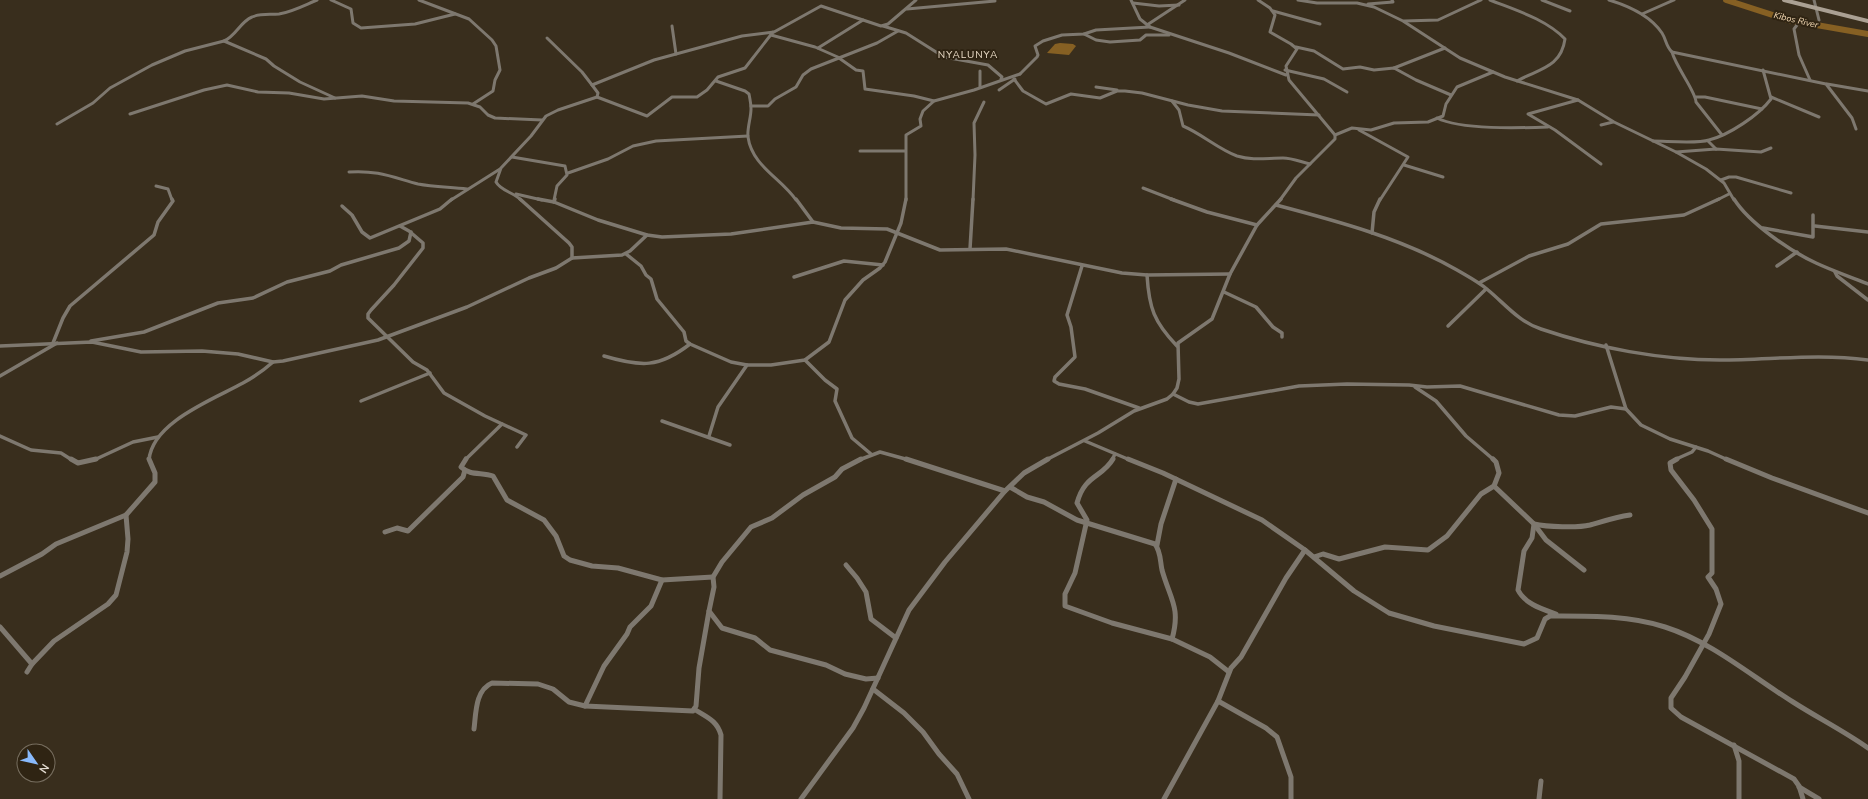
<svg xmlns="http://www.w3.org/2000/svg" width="1868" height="799" font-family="'Nunito Sans',sans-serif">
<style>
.water{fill:#866023}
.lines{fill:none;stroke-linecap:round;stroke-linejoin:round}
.river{stroke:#866023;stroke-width:6}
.minor-far2{stroke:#7e786f;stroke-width:3}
.minor-far1{stroke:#7e786f;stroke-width:3.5}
.minor{stroke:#7e786f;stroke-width:5}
.secondary{stroke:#aaa093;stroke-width:4}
.labels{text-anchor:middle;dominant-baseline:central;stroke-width:4;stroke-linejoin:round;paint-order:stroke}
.far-water-label{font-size:9px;font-style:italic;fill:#f5dab5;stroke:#2f2413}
.far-quarter-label{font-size:10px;letter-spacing:1px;fill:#eedfca;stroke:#2f2413}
</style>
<rect width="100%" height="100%" fill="#392e1d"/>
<path class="water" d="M1060,43L1073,44L1076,46L1069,55L1047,53L1055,44Z"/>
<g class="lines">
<path class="river" d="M1726,0L1788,20L1868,34"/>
<g class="minor-far2">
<path d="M331,0L351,9L353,23L361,28L415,24L455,14"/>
<path d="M419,0L469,19L492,40L496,46L500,70L495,80L493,91L473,104"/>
<path d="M1131,0L1140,19L1150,27L1229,53L1286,75"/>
<path d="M1258,0L1270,8L1275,15L1270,32L1291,44L1297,49L1286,66L1289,80L1335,135V139L1296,178L1280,200"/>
<path d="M1298,0L1317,3H1357L1374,7L1403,21L1460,58L1505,77L1578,100L1614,122L1676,152L1706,169L1724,183L1734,200"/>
<path d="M1490,0C1515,10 1546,19 1565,39C1561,68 1538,69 1517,81"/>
<path d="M1542,0L1570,11"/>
<path d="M1609,0C1629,6 1650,15 1662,33C1666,39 1666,47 1672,52L1826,84L1852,118L1856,129"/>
<path d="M1814,0L1819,20"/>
<path d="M1133,3L1159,6L1179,5"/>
<path d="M1368,4L1393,2L1392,0"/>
<path d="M907,9L995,1"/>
<path d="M1273,11L1320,24"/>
<path d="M1642,14L1674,0"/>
<path d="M1404,21L1438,20L1481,0"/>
<path d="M1147,25L1185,0"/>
<path d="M1797,25L1794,29L1799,55L1810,80"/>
<path d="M672,26L676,54"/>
<path d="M883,26L906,33L944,57L988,65L1002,77L1001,79"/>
<path d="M1084,34L1096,40L1110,42L1140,40L1146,35H1169"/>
<path d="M771,35L815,47L840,58"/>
<path d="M547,38L582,72L592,85"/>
<path d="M224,41C236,36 240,22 252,17C261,13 270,15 279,14C292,12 305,5 317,0"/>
<path d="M1296,47L1314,51L1343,69L1360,67L1374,70L1394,68L1416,80L1451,95"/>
<path d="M818,48L863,20"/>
<path d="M1672,52C1676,67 1696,92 1696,102L1722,135"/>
<path d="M839,58L856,70L863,71L865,89L914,96L934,101"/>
<path d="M1394,68L1445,48"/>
<path d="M1285,70L1324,79L1347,92"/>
<path d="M980,71V87"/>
<path d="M1020,74L1037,57L1038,55L1035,46L1043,41L1062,35L1084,34L1096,30L1150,27"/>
<path d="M1014,79L1023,91L1046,104L1071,94L1100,98L1117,91H1125L1142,93L1188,105L1222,111L1319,115"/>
<path d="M716,81L745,91L749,94C750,99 751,104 751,109C751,118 747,128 748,137C752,166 781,178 796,200"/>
<path d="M1827,84L1868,91"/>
<path d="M1096,87L1117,90"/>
<path d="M999,90L1015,79"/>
<path d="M597,97L647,116L672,97H697L707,90L718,77L745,68L773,32"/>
<path d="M1696,97H1705L1762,109"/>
<path d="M1771,97L1819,117"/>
<path d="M1578,100L1528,114L1555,130L1601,164"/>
<path d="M1172,101L1179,110L1183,126C1202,134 1218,149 1237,156C1253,161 1267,158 1283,158C1292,158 1301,162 1310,164"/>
<path d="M751,106H768L775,99L796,87L803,75L811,69L877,43L898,31"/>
<path d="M130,114L204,90L227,85L258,92L289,93L324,99L362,96L394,101L468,103L480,107L488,115L495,118L542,120"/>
<path d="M1437,118C1461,130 1520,128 1548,127"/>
<path d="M57,124L93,103L110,88L152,65L185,51L224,41L266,59L274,66L300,82L335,98"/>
<path d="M1601,125L1613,122"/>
<path d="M1359,130L1408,157L1380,200"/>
<path d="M1335,135L1352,128L1371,130L1394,123L1428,122L1443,116L1446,104L1457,87L1493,72"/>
<path d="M1653,141C1667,141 1697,144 1709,140C1729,135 1759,115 1771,99L1763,70"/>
<path d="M1708,141L1716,149"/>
<path d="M860,151H905"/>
<path d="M1676,152L1716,149L1761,152L1771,148"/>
<path d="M512,157L565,166L567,175L557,186L554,200"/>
<path d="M1404,165L1443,177"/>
<path d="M349,172C377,170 392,177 418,184C434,187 451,187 467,189"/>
<path d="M568,173L608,159L633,146L656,141L748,136"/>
<path d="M1721,180L1729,177H1736L1791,193"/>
<path d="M156,186L168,189L172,200"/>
<path d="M1143,188L1174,200"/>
<path d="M516,194L542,200"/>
<path d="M451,200L500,169"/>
<path d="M521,200C513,192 501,191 496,182L501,168L531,136L546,116L558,110L597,97L598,93L592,85L654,60L742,36L774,32L821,6L881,26L888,24L916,0"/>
<path d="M906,200V135L921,126L920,119L923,111L934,101L974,90L1020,74"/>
<path d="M973,200L975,155L974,123L984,102"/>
<path d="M1717,200L1729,194"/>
</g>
<g class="minor-far1">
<path d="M538,199L554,202L598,220L647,235L662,237L731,234L813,222L841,228L887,229L940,250L1006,249L1122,273L1147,275L1230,274"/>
<path d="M796,199L813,222"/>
<path d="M1171,199L1207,212L1257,225"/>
<path d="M1734,199C1749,223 1790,251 1816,263C1833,271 1851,277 1868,284"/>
<path d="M554,202L555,199"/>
<path d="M1276,205C1337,221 1401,238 1457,270C1467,276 1479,282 1488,290C1505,304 1519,322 1541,329C1597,348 1661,360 1720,360C1770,360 1818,353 1868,360"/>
<path d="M342,206L352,215L362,232L370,238L440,209L452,199"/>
<path d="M400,226L409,231L423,243V248L394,285L371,310L368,314V318L413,362L427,370L444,393L485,416L526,435L517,447"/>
<path d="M1815,226L1868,232"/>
<path d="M1763,228L1813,237V215"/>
<path d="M1372,233L1374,212L1380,199"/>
<path d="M970,249L973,199"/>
<path d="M626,254L641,266L646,275L651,279L657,299L684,332L686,341L690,344L731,362L747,365H771L805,360L829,342L845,300L863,280L880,268L885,262L901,223L906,199"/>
<path d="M572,258L622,255L630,251L647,235"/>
<path d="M1082,266L1067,315L1071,327L1075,357L1055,377L1054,381L1059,384L1085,389L1139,408"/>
<path d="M1777,266L1797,252"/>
<path d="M1835,272L1837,276L1868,300"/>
<path d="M1147,275C1149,308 1154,322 1177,346"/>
<path d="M794,277L844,261L883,265"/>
<path d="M1479,283L1529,256L1568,244L1601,224L1684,215L1719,199"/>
<path d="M1224,292L1256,307L1273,327L1282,333V337"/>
<path d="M1448,326L1486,289"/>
<path d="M91,341L144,332L218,303L253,298L287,282L330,271L341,265L399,248L409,241L411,232"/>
<path d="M53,343L63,318L70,306L154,235L158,222L173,201L172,199"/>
<path d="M1606,345L1626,409L1641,425L1670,439L1708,451L1728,460"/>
<path d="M0,346L92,342L141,352L202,351L238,354L273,362L283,361L378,340L467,307L529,278L556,268L572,258V247L569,243L520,199"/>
<path d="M604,356C641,367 659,368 690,344"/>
<path d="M805,360L825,380L837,389L835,401L852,438L871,454"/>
<path d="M0,376L57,343"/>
<path d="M1415,387L1436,401L1466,436L1494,460"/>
<path d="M1173,394L1189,402L1198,404L1299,386L1347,384L1409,385L1427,387L1460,386L1559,415L1575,416L1611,407L1626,409"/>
<path d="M361,401L430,373"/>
<path d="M662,421L730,445"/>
<path d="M0,436L31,450L61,453L72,460"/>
<path d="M709,436L718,407L747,365"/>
<path d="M1085,441L1130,460"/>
<path d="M94,460L133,442L158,437"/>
<path d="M149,460C152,422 214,399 243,383C254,377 264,370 273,362"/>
<path d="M465,460L502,424"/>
<path d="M859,460L880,452L909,460"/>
<path d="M1046,460L1098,433L1134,411L1167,399L1173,394L1177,388L1179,379L1178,343L1212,319L1230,274L1257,225L1281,199"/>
<path d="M1112,460L1115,454"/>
<path d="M1674,460L1692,452L1696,447"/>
</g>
<g class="minor">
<path d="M71,459L78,463L96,459"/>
<path d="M466,459L461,467C470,476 482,472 493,476L507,500L544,520L556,536L564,556L570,560L592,566L618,568L662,580L713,577"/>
<path d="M861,459L842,469L835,477L803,495L772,518L751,527L722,562L713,577L714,587L709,611L722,628L755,638L770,650L826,665L845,674L866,679L878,678"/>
<path d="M906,459L1005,491"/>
<path d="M1113,459C1102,478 1085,474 1077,503L1087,520L1075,573L1065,594V606L1112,623L1172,639"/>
<path d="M1128,459L1163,473L1262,520L1305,550L1354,591L1389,613L1434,626L1524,644L1537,638L1545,619L1550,616C1588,616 1628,615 1665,627C1712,642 1751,676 1793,702C1818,718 1844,731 1868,748"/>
<path d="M1677,459L1670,463L1671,470L1694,500L1712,529V573L1708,577L1716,589L1721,604L1709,634L1685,677L1671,698V708L1681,717L1794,779L1799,786L1803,799"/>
<path d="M1726,459L1772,478L1868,513"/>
<path d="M1494,486L1534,524L1546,540L1584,570"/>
<path d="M1010,487L1027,497L1044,502L1077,520L1155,544C1161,552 1160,561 1162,570C1170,599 1181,607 1172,639L1210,657L1229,672"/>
<path d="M385,532L397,528L408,531L463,477L465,470"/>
<path d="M1157,545L1161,524L1176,479"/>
<path d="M1314,557L1323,554L1339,559L1385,547L1428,550L1447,536L1481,494L1494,486L1499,473L1496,462L1493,459"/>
<path d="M846,565L857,578L866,592L871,619L896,638"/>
<path d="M0,576L42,554L56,544L126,515"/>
<path d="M1556,614C1542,609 1525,604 1518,590L1524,551L1532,538L1534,524C1547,527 1578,528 1590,525C1604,521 1616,517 1630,515"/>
<path d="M0,627L32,664"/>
<path d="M27,672L32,664L54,641L108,604L116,595L127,552L128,539L126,515L155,482V473L149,459"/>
<path d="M873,689L904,713L923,732L939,754L957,774L969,799"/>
<path d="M1218,701L1266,728L1277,737L1291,777V799"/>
<path d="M585,706L604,666L627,634L630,627L651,606L662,580"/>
<path d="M694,709C706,717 717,720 721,735L720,799"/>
<path d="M474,729C476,714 475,690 492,683L538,684L553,689L569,702L585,706L693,711L696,706L699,668L709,611"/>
<path d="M1734,745L1739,761V799"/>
<path d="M1799,787L1819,799"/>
<path d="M801,799L853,728L864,708L909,610L945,562L1005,491L1024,473L1048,459"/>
<path d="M1164,799L1218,701L1231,668L1241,657L1286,578L1305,550"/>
<path d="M1539,799L1541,781"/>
</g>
<path class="secondary" d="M1784,0L1868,21"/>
</g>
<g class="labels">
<g class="far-water-label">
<text transform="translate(1796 20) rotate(13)">Kibos River</text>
</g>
<g class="far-quarter-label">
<text x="968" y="55">NYALUNYA</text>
</g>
</g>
<g transform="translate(36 763) rotate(124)"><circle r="19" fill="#2f2413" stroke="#776e5f"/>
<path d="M0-3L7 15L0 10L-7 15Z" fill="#89bafc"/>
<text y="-6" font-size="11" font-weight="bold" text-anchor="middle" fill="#e4ddd2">N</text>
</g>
</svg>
